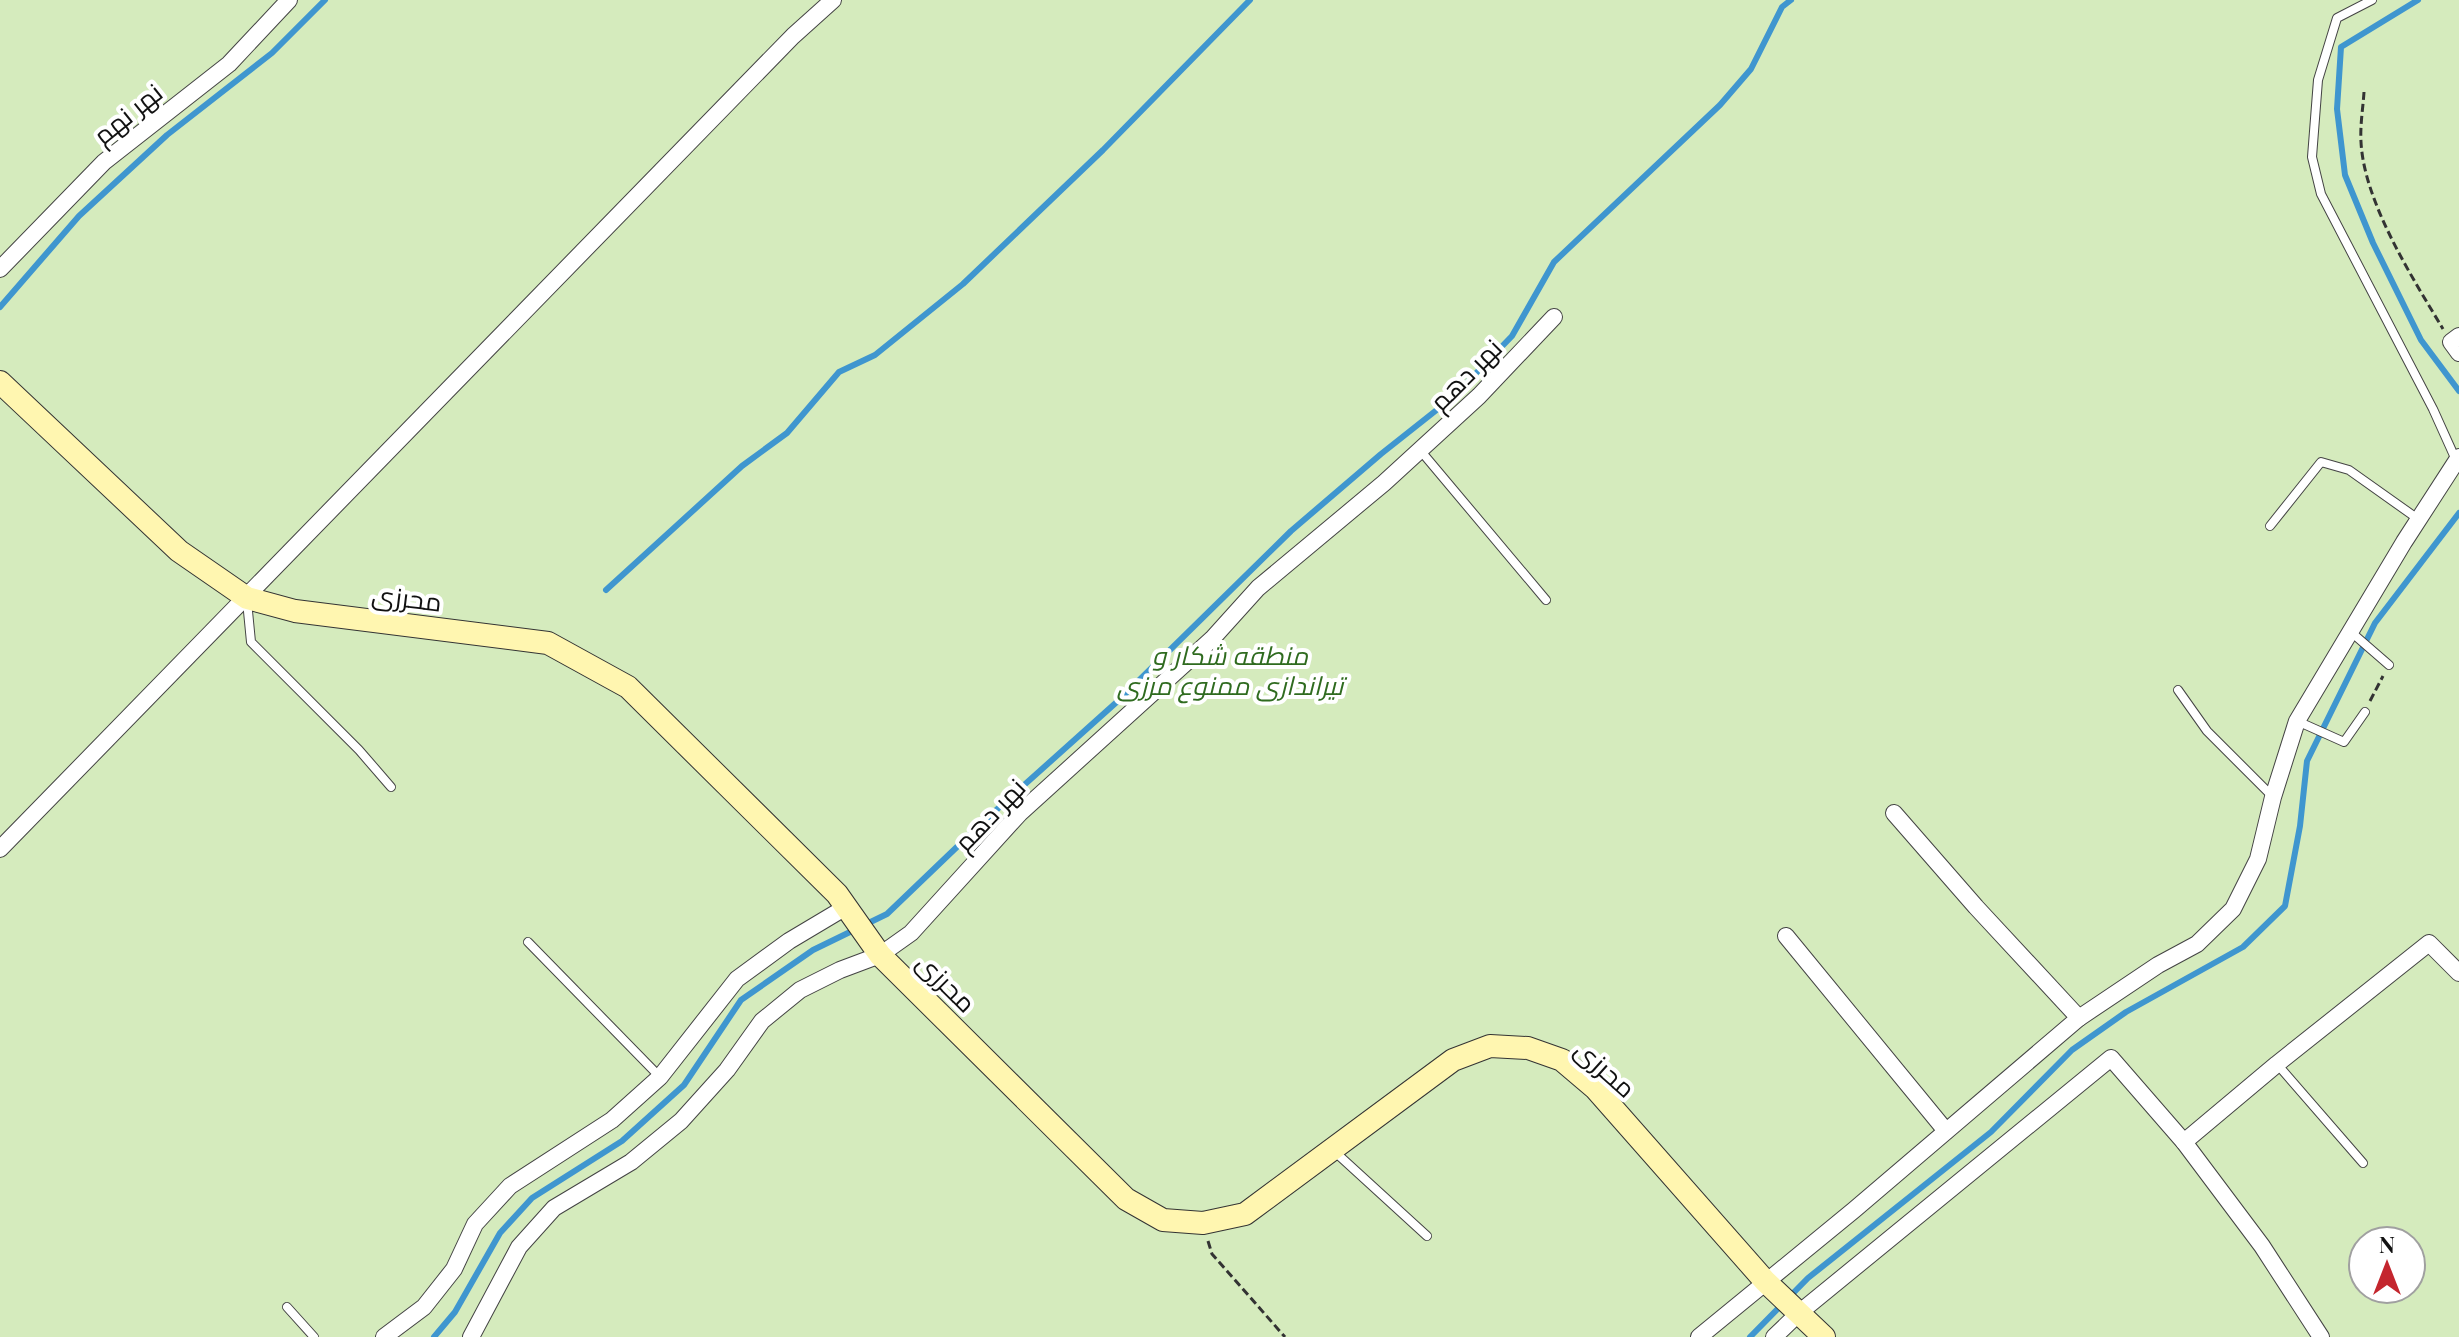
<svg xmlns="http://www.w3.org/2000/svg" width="2459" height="1337" font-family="'Playfair Display',Cairo,serif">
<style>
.green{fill:#d5ebbd;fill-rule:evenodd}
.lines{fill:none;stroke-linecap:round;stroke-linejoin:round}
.stream{stroke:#3f96cf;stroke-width:6}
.lane-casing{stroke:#444;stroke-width:10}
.street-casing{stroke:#444;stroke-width:18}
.secondary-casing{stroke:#333;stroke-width:24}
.path{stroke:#333;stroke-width:3;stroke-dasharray:8 4;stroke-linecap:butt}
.lane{stroke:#fff;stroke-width:8}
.street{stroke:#fff;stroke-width:16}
.secondary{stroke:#fff6b0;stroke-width:22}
.labels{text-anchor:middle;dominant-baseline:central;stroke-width:8;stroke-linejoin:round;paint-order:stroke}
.street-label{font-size:26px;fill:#111;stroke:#fff}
.park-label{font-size:26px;font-style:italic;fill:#2f6b1f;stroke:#fff}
</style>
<rect width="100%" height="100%" fill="#fffdf5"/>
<path class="green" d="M0,0H2459V1337H0ZM2363,1241H2411V1289H2363Z"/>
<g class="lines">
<g class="stream">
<path d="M2418,0L2341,47L2337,109L2345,175L2373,243L2421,340L2459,391"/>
<path d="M0,307L79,216L167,135L272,53L325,0"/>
<path d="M606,590L742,466L787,433L839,372L875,355L963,284L1103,150L1250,0"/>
<path d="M434,1337L455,1312L500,1233L532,1198L622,1141L684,1085L741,1000L813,950L887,914L984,821L1119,700L1291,531L1381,454L1453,397L1512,336L1554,262L1720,105L1751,69L1782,7L1791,0"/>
<path d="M1750,1337L1808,1278L1991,1132L2072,1050L2126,1012L2243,947L2285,906L2300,826L2307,761L2375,623L2459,513"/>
</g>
<defs>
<g id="lane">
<path d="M2372,0L2337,18L2318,80L2312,157L2321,194L2433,409L2456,460"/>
<path d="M1420,450L1546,600"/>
<path d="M2270,526L2321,462L2349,470L2418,519"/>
<path d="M247,601L251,642L359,750L391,787"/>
<path d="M2351,632L2389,665"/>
<path d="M2178,690L2207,731L2273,797"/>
<path d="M2297,721L2344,742L2365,712"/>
<path d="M528,942L660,1077"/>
<path d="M2277,1064L2363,1163"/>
<path d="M1334,1151L1427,1236"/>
<path d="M287,1307L314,1337"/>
</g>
<g id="street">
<path d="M0,269L104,162L229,64L289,0"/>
<path d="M2459,336L2451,342L2459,353"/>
<path d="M0,849L793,36L833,0"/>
<path d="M1786,936L1946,1131"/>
<path d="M2079,1018L2158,965L2197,944L2233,909L2258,859L2273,797L2297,721L2404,542L2459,457"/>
<path d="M2184,1142L2277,1064L2429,943L2459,973"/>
<path d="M384,1337L424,1307L454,1269L475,1224L510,1186L612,1120L660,1077L737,979L789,941L846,907"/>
<path d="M471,1337L519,1247L554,1208L631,1162L681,1121L727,1070L762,1021L800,990L840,970L880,955L911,933L1020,813L1212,639L1258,588L1384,483L1479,396L1554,317"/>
<path d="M1699,1337L1854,1210L2079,1018L1976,907L1894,813"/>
<path d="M1774,1337L1799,1313L2111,1058L2184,1142L2262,1246L2321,1337"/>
</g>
<path id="secondary" d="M0,382L179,551L247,598L295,611L548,643L628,687L837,894L880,955L1126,1199L1163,1220L1203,1223L1245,1214L1453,1060L1490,1046L1528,1048L1562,1060L1595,1088L1765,1281L1824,1337"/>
</defs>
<use href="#lane" class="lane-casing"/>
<use href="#street" class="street-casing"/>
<use href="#secondary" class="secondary-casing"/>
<g class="path">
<path d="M2364,92C2363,108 2360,125 2361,142C2364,202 2412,277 2443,329"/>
<path d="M2370,701L2383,676"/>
<path d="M1208,1241L1212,1254L1285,1337"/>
</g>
<use href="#lane" class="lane"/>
<use href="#street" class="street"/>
<use href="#secondary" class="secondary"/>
</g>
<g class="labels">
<g class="street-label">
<text transform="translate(127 113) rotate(-39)">نهر نهم</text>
<text transform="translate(1465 374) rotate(-45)">نهر دهم</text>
<text transform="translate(407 597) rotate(7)">محرزی</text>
<text transform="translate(989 814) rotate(-46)">نهر دهم</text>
<text transform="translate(947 982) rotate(45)">محرزی</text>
<text transform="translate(1606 1068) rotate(42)">محرزی</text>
</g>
<g class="park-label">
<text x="1230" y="654">منطقه شکار و<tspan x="1230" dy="30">تیراندازی ممنوع مرزی</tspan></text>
</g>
</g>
<g transform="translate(2387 1265)"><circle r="38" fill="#ffffff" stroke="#a0a0a0" stroke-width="2"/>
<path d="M0-6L14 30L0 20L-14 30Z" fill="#c4262e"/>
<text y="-12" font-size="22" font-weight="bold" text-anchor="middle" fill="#111111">N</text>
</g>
</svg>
